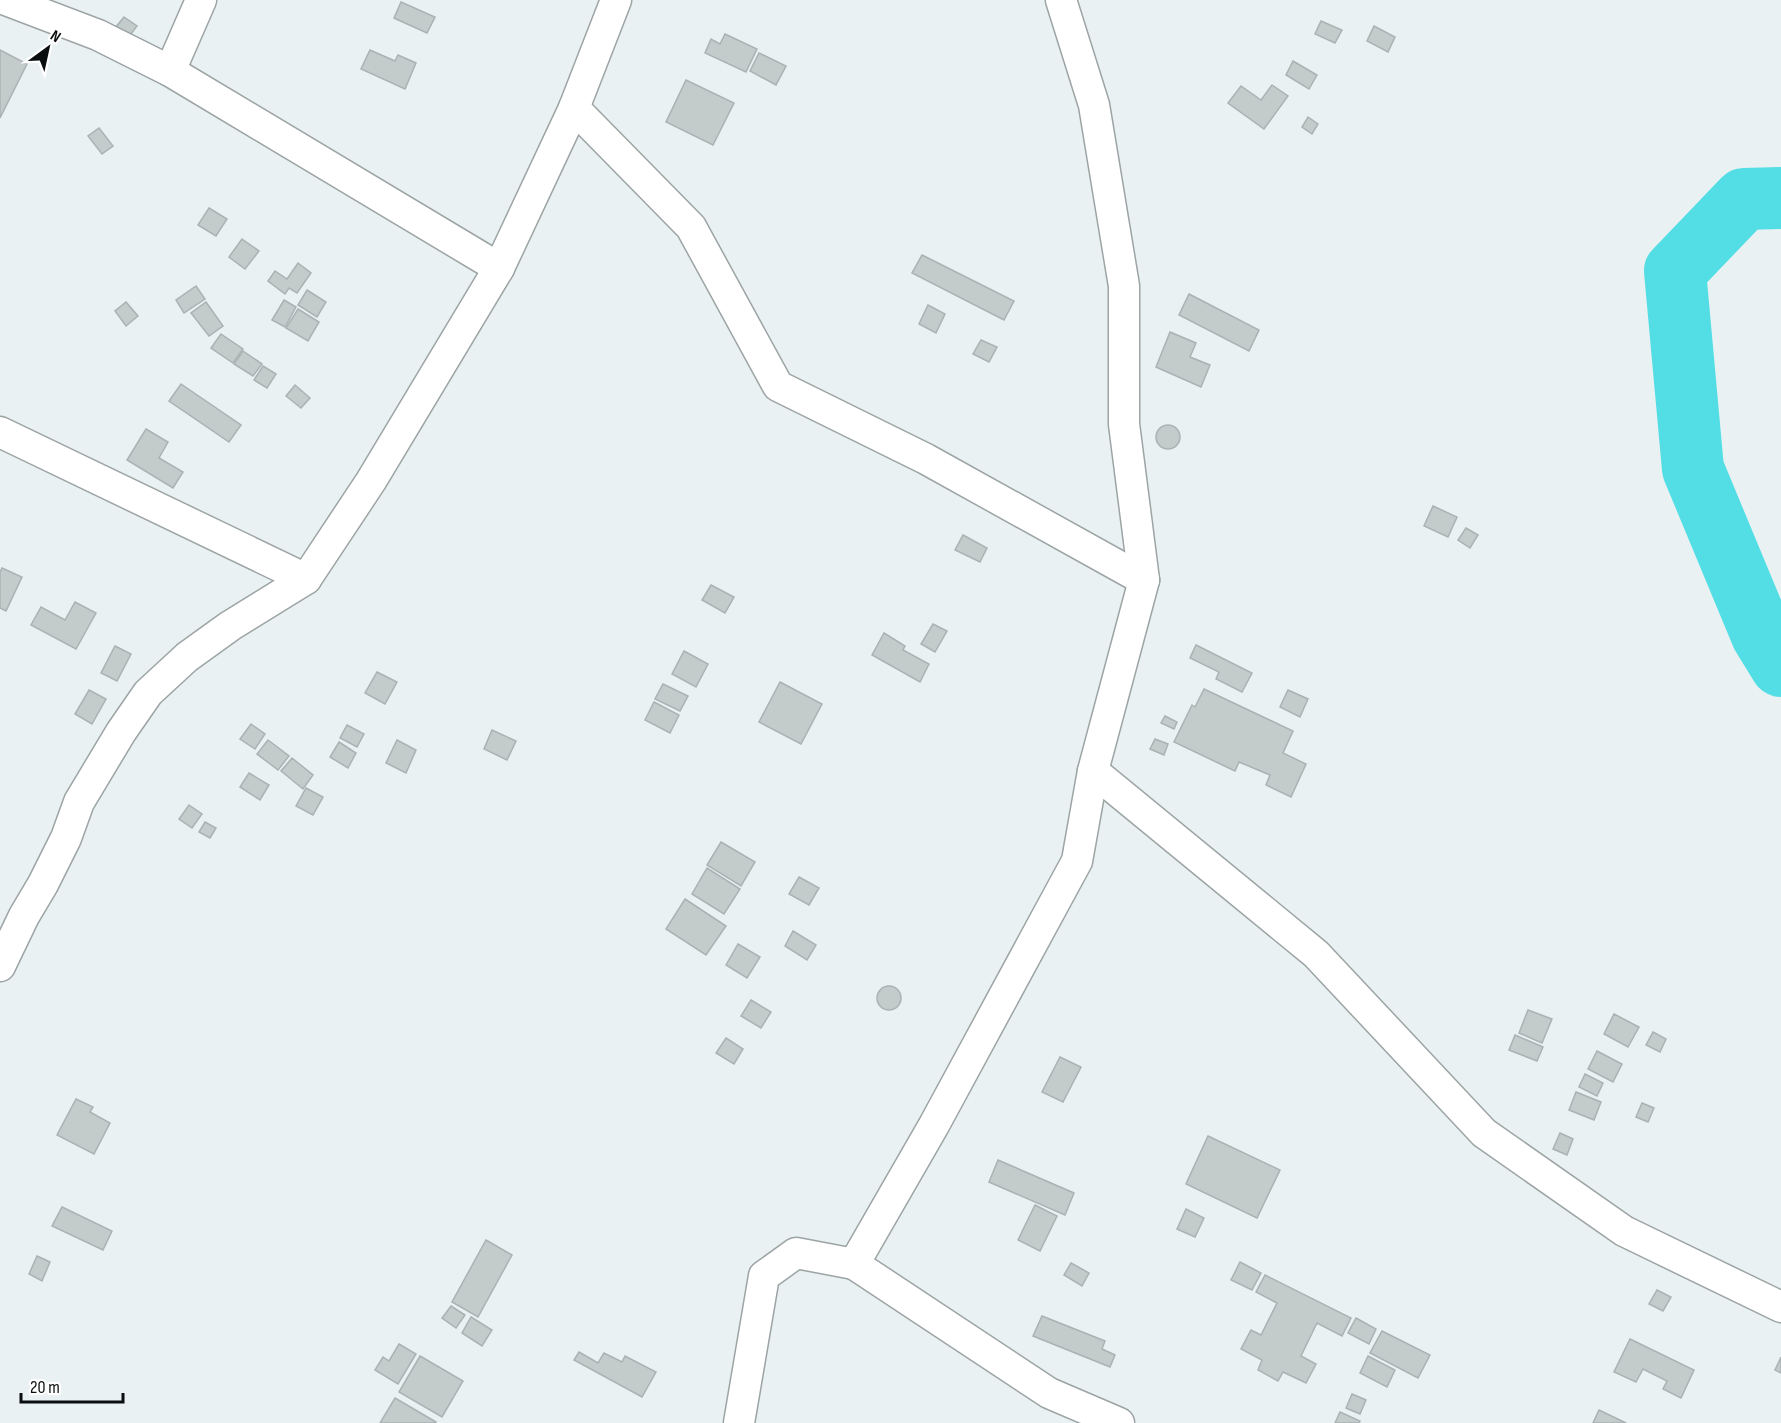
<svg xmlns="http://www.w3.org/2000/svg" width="1781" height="1423" font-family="'Sofia Sans Condensed',sans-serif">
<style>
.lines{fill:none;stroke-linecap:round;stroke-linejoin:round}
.river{stroke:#53dee5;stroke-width:62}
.building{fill:#c3cbcb;stroke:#aab2b3;stroke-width:1.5}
.minor-casing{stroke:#9ca4a4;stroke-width:33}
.minor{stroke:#fff;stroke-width:30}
</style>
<rect width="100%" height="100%" fill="#e9f1f2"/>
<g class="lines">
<path class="river" d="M1781,198L1744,199L1675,271L1693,469L1762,635L1781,666"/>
</g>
<g class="building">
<path d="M401,2L435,17L427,33L394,18Z"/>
<path d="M124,17L137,26L128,38L115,28Z"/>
<path d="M1321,21L1342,30L1335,43L1315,34Z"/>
<path d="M1374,26L1395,37L1388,52L1367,41Z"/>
<path d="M725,34L757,49L746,72L705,53L711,39L720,44Z"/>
<path d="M0,50L27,64L0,118Z"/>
<path d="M370,50L395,61L398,55L416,63L405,89L361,69Z"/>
<path d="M759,53L786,66L776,85L750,71Z"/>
<path d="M1293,61L1317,75L1309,89L1286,75Z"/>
<path d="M686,80L734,103L713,145L666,122Z"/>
<path d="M1272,85L1288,96L1264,129L1228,103L1241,86L1261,100Z"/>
<path d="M1308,117L1318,124L1312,134L1302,127Z"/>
<path d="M99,128L113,146L102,154L88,136Z"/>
<path d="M209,208L227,219L216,236L198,225Z"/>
<path d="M242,239L259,251L245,269L229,257Z"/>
<path d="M922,255L1014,301L1004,320L912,273Z"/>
<path d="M298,263L311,273L297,293L289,288L285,294L268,281L275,271L287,279Z"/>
<path d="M196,286L205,299L184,313L176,300Z"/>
<path d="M307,290L326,302L317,317L298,305Z"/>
<path d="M1189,294L1259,330L1249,351L1179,315Z"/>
<path d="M284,300L296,307L285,327L272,320Z"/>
<path d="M126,302L138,316L126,326L115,311Z"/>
<path d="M206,302L223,326L209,336L191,313Z"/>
<path d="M928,305L945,314L936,333L919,324Z"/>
<path d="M298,309L319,322L308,341L286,328Z"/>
<path d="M1170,332L1196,343L1190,357L1210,365L1201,387L1156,367Z"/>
<path d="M221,334L243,349L233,363L211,348Z"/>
<path d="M981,340L997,347L989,362L973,354Z"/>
<path d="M243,351L262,364L253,376L234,364Z"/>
<path d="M263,366L276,374L267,388L254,380Z"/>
<path d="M181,384L241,425L229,442L169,401Z"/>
<path d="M295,385L310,398L301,408L286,396Z"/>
<circle cx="1168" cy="437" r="12"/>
<path d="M146,429L168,442L159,458L183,472L173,488L127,460Z"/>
<path d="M1433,506L1457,517L1448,537L1424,526Z"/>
<path d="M1466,528L1478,535L1470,548L1458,540Z"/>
<path d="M963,535L987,548L980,562L955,550Z"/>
<path d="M2,568L22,577L6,611L0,608V572Z"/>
<path d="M711,585L734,597L725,613L702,600Z"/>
<path d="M75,602L96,613L76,649L31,625L41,607L65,620Z"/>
<path d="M933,624L947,631L935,652L921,644Z"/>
<path d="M884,633L905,646L903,650L929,664L920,682L872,655Z"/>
<path d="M1196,645L1252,673L1242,692L1216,679L1219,672L1190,658Z"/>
<path d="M115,646L131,654L117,681L101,673Z"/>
<path d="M684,651L708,664L696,687L672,674Z"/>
<path d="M377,672L397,682L385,704L365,693Z"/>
<path d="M780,682L822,704L801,744L759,722Z"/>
<path d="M663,684L688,696L680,711L655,699Z"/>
<path d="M1204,689L1293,731L1283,753L1306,764L1291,797L1266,785L1270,775L1239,762L1235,771L1174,742L1192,705L1195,707Z"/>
<path d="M89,690L106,699L92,724L75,714Z"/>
<path d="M1288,690L1308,699L1300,717L1280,707Z"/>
<path d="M654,702L679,715L670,733L645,720Z"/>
<path d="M1165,716L1177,722L1174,729L1161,723Z"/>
<path d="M251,724L265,734L255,749L240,739Z"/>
<path d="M347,725L364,734L357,747L340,738Z"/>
<path d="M492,730L516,741L507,760L484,749Z"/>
<path d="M1155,739L1168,744L1164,755L1150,749Z"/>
<path d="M268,740L289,756L278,770L257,754Z"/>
<path d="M397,740L416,750L406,773L386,763Z"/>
<path d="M339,742L356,753L348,768L330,757Z"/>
<path d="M292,758L313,775L303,789L281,771Z"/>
<path d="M249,773L269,785L260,800L240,787Z"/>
<path d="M306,788L323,797L313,815L296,806Z"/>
<path d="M189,805L202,814L192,828L179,819Z"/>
<path d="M205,822L216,828L210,838L199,832Z"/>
<path d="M721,842L755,862L741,886L707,865Z"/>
<path d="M707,868L740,889L724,914L692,894Z"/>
<path d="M799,877L819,888L809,905L789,894Z"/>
<path d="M685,899L726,926L706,955L666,929Z"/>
<path d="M793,931L816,945L807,960L785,946Z"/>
<path d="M738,944L760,957L747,978L726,965Z"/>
<circle cx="889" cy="998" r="12"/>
<path d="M751,1000L771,1012L761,1028L741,1016Z"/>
<path d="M1528,1010L1552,1019L1542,1043L1519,1033Z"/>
<path d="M1614,1014L1639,1027L1628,1047L1604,1034Z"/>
<path d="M1653,1032L1666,1039L1660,1052L1646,1045Z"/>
<path d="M1515,1035L1543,1047L1537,1061L1509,1050Z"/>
<path d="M726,1038L743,1049L734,1064L716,1053Z"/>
<path d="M1597,1051L1622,1064L1613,1082L1588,1069Z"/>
<path d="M1060,1057L1081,1067L1063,1102L1042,1092Z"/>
<path d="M1585,1074L1603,1083L1597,1096L1579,1087Z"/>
<path d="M1576,1092L1601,1102L1594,1120L1569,1110Z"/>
<path d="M76,1099L93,1107L90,1112L110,1123L94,1154L57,1135Z"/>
<path d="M1642,1103L1654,1108L1648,1122L1636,1117Z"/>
<path d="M1560,1133L1573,1139L1567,1155L1553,1149Z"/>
<path d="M1208,1136L1280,1170L1257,1218L1186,1184Z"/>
<path d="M998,1160L1074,1193L1065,1215L989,1182Z"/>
<path d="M1035,1205L1057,1216L1040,1251L1018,1240Z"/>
<path d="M62,1207L112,1231L103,1250L52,1226Z"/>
<path d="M1186,1209L1204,1218L1195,1237L1177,1229Z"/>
<path d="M486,1240L512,1255L478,1317L452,1302Z"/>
<path d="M37,1256L50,1262L42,1281L29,1274Z"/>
<path d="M1240,1262L1261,1273L1252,1290L1231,1280Z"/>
<path d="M1071,1263L1089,1273L1082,1286L1064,1275Z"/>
<path d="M1265,1275L1351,1318L1342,1336L1317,1323L1301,1356L1316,1364L1306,1383L1283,1372L1278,1381L1258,1370L1262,1360L1241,1349L1251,1330L1261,1335L1277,1303L1256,1292Z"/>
<path d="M1657,1290L1671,1297L1663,1311L1649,1304Z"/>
<path d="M451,1306L465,1315L456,1328L442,1318Z"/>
<path d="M1042,1316L1105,1341L1102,1349L1115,1355L1110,1367L1033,1336Z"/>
<path d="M471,1317L492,1330L482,1346L462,1333Z"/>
<path d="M1356,1318L1376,1329L1369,1344L1348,1333Z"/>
<path d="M1382,1331L1430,1355L1418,1378L1370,1353Z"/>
<path d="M1630,1339L1694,1370L1681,1398L1663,1389L1667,1381L1643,1369L1636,1382L1614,1372Z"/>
<path d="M399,1344L416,1354L398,1384L375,1370L383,1357L389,1361Z"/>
<path d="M579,1352L598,1363L604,1353L622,1362L625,1356L656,1372L642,1397L574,1360Z"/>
<path d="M420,1356L463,1381L442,1417L399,1392Z"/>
<path d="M1368,1356L1395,1370L1387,1387L1360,1373Z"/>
<path d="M1781,1357V1373L1775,1370Z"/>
<path d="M1352,1394L1366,1400L1360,1414L1346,1408Z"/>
<path d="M395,1398L436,1422L435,1423H380Z"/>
<path d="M1599,1410L1626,1423H1593Z"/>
<path d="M1340,1412L1360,1421L1359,1423H1335Z"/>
</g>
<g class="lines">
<defs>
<g id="minor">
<path d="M6,0L98,35L170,71L499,268"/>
<path d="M1061,0L1094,105L1124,286V424L1144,580L1093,771L1077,861L934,1125L854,1264L1049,1393L1119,1423"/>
<path d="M170,71L201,0"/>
<path d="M574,108L691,227L778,386L926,459L1144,580"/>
<path d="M0,432L306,579"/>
<path d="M1093,771L1316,954L1484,1133L1624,1231L1781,1307"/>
<path d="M0,966L24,916L43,884L66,838L79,802L121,732L148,693L187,657L230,626L306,579L371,481L499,268L574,108L616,0"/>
<path d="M739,1423L764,1276L796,1253L854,1264"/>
</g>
</defs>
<use href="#minor" class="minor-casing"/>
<use href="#minor" class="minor"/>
</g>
<g transform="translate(48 48) rotate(33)" stroke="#ffffff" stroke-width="4.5" paint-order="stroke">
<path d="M0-4.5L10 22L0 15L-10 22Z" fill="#0b0e0e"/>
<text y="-9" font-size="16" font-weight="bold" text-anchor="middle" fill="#0b0e0e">N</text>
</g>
<path d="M21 1393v9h102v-9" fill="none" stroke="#0b0e0e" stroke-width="3"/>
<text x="30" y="1393" font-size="18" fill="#0b0e0e" stroke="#ffffff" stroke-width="4.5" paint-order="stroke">20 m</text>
</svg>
